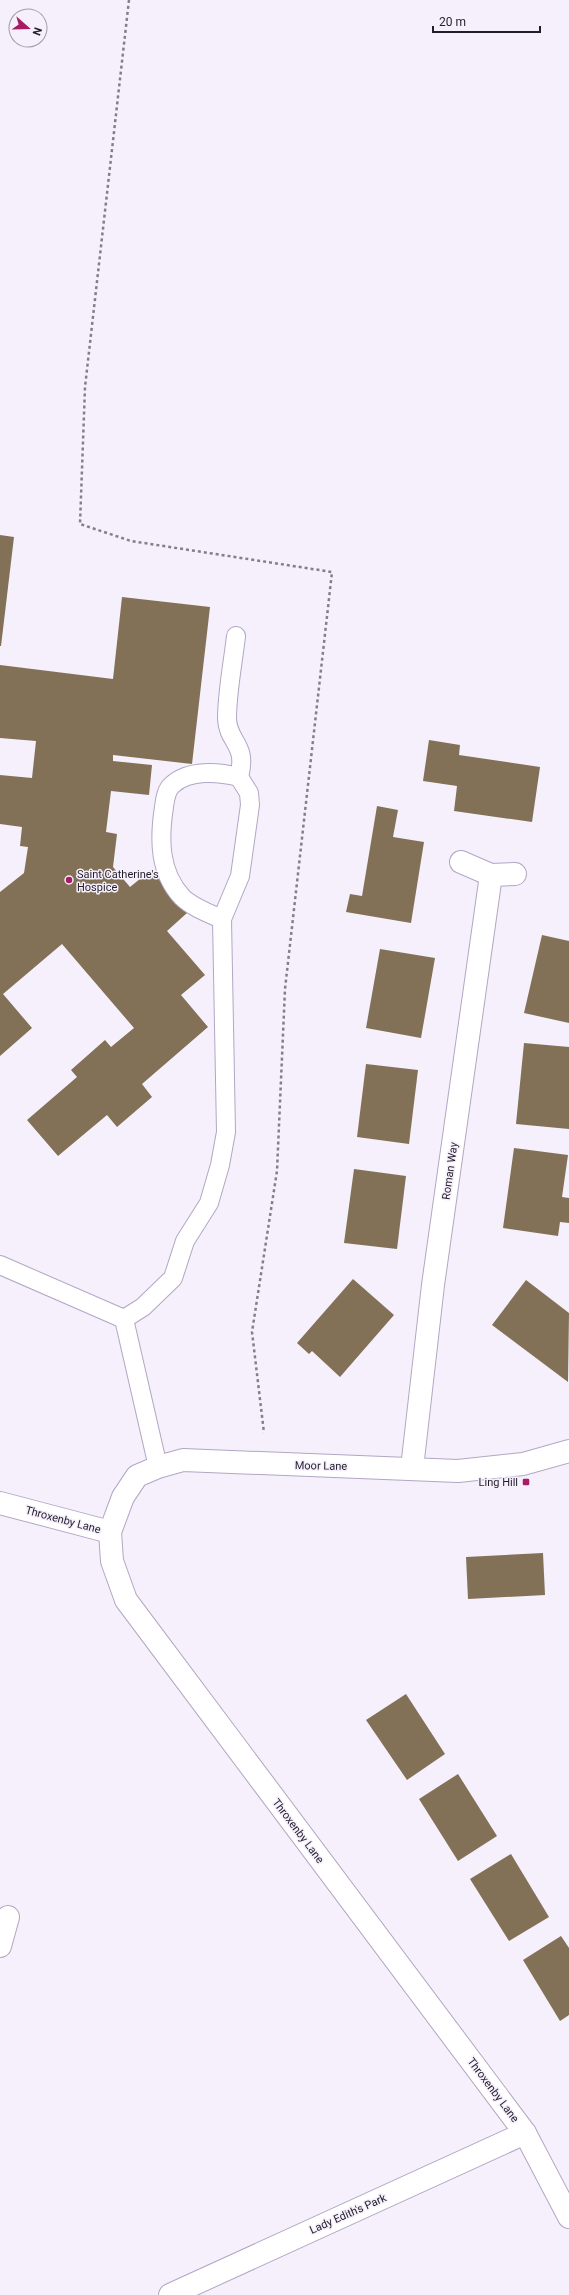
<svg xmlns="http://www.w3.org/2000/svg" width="569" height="2295" font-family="Roboto,sans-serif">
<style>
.building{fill:#827157}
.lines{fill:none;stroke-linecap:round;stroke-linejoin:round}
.service-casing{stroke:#b3a6c3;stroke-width:20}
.minor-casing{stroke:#b3a6c3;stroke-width:24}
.path{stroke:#837e89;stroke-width:2.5;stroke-dasharray:3 3;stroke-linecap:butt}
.service{stroke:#fff;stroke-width:18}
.minor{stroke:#fff;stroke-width:22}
.poi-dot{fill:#a61d65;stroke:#f5f0fc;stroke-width:1.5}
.labels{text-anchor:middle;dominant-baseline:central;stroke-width:3;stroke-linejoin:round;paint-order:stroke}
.poi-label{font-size:11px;fill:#221d28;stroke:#f5f0fc;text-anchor:start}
.street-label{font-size:11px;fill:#221d28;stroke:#f5f0fc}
</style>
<rect width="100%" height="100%" fill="#f5f0fc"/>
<g class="building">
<path d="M0,535L14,537L1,646H0Z"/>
<path d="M122,597L210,607L192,764L113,755V761L152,765L149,795L111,791L106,832L117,834L113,867L130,887L151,870L187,913L167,931L205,975L181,995L208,1027L142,1084L152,1097L117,1127L107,1115L58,1156L27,1120L77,1077L71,1070L105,1040L111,1047L134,1028L62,944L3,994L32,1028L0,1056V892L24,873L28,847L20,846L22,827L0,824V775L32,778L36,741L0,738V665L113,679Z"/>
<path d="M429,740L460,745L459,755L540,767L532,822L454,811L457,786L423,781Z"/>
<path d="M377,806L398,810L393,837L424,842L411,923L346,912L350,894L362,896Z"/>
<path d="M542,935L569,941V1023L524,1013Z"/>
<path d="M380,949L435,958L421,1038L366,1028Z"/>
<path d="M524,1043L569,1047V1129L516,1124Z"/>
<path d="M366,1064L418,1070L409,1144L357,1137Z"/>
<path d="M514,1148L568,1155L562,1197L569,1198V1223L560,1222L558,1236L503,1228Z"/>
<path d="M354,1169L406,1176L397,1249L344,1243Z"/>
<path d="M353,1279L394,1315L340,1377L312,1351L309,1354L297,1343Z"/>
<path d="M526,1280L569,1313L568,1382L492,1325Z"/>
<path d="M543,1553L545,1595L468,1599L466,1557Z"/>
<path d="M406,1694L445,1754L407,1780L366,1720Z"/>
<path d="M458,1774L497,1836L458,1861L419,1799Z"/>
<path d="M511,1854L549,1917L509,1941L470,1879Z"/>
<path d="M561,1936L569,1948V2015L560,2021L523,1960Z"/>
</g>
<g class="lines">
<defs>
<g id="service">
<path d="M236,636C233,663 227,692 227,719C228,743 248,744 239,777"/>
<path d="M0,1265L124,1319L143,1307L173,1278L185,1241L209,1203L220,1165L226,1132L222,919L240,876L250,805L249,793L239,777C219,772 189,769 172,785C166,790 165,800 164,807C159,839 159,872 182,897C192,907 208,913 222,919"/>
<path d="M124,1319L158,1467"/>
</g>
<g id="minor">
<path d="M461,862L491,875L515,874"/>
<path d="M569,1451L523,1464L458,1471L183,1460L158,1467L137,1476L123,1497L110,1532L112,1561L126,1600L525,2133L569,2217"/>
<path d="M412,1468L433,1285L491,875"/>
<path d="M0,1503L110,1532"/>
<path d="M0,1946L8,1917"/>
<path d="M170,2295L525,2133"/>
</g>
</defs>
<use href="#service" class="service-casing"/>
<use href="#minor" class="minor-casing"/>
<path class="path" d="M129,0L85,387L80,524L131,541L332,572L285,989L277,1171L252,1332L264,1433"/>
<use href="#service" class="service"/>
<use href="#minor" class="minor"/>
</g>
<g class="poi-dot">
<circle cx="69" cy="880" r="4"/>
<rect x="522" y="1478" width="8" height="8" rx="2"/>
</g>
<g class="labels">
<g class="poi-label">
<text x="77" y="874">Saint Catherine's<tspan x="77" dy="13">Hospice</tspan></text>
<text x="518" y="1482" text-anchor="end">Ling Hill</text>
</g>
<g class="street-label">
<text transform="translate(450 1171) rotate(-82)">Roman Way</text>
<text transform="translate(321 1466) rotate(1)">Moor Lane</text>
<text transform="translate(63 1520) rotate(15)">Throxenby Lane</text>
<text transform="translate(298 1831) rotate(53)">Throxenby Lane</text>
<text transform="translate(493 2090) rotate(53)">Throxenby Lane</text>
<text transform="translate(348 2214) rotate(-24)">Lady Edith's Park</text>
</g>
</g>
<g transform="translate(28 28) rotate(110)"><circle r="19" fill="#f5f0fc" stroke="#a19ca7"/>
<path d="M0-3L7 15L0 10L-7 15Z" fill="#a61d65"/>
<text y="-6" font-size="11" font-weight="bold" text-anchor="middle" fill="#221d28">N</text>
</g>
<path d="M433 26v6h107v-6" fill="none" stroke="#221d28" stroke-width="2"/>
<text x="439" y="26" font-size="12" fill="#221d28" stroke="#f5f0fc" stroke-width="3" paint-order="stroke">20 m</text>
</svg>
